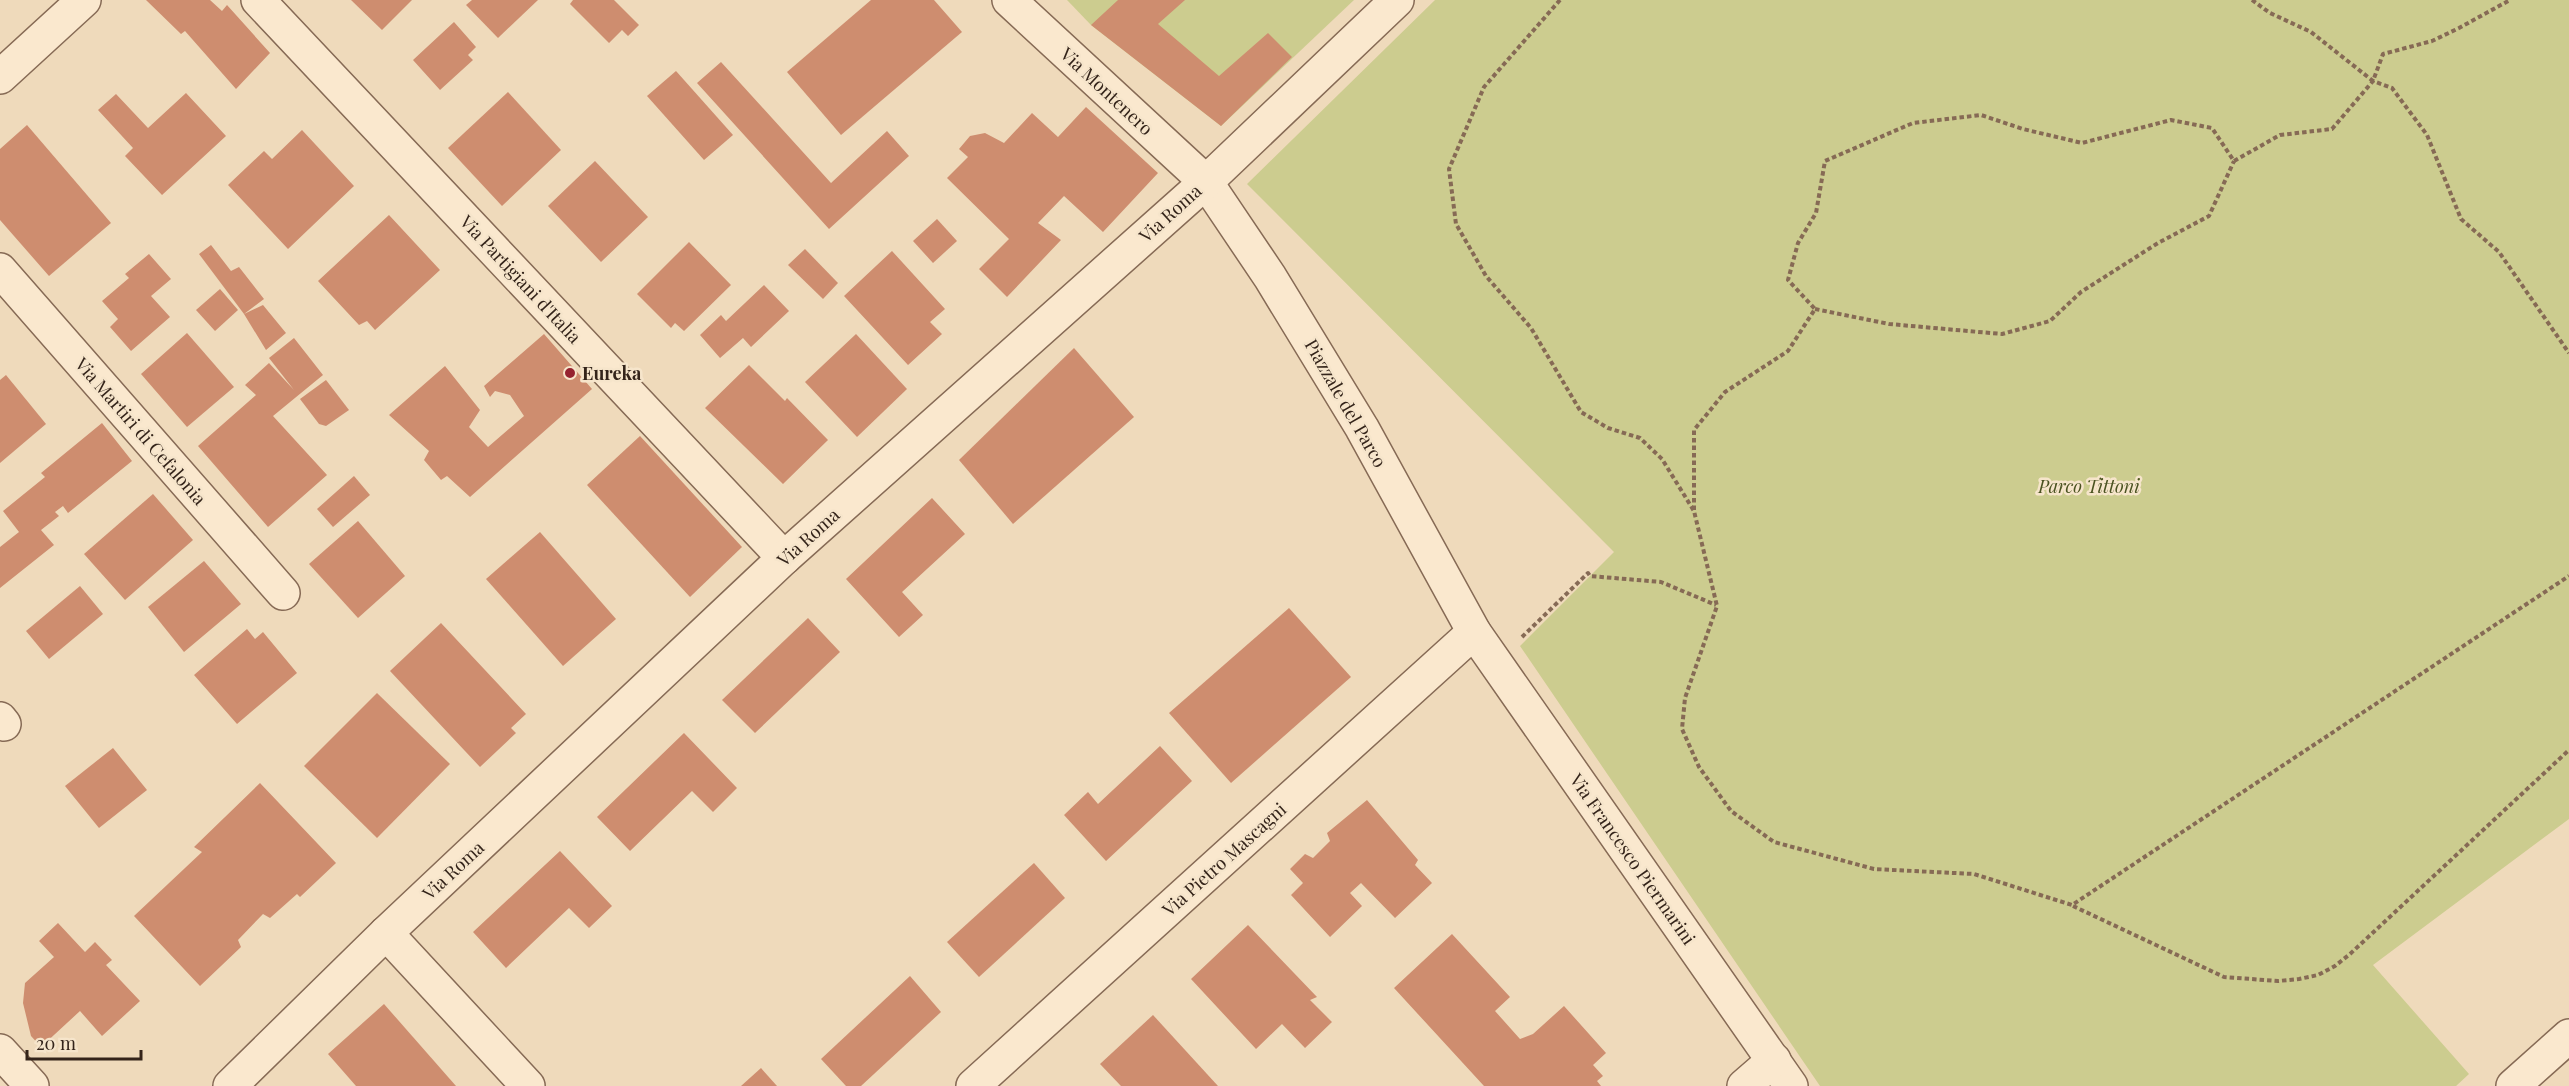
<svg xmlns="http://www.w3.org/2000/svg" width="2569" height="1086" font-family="'Playfair Display',serif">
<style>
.green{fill:#cccc8f}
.building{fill:#ce8d6f}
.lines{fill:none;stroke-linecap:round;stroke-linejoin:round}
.minor-casing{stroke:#866a55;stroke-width:36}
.path{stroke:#866a55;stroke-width:4;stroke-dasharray:4.5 3;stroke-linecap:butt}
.minor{stroke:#fae8ce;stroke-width:33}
.poi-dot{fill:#962330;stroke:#f6e5cb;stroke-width:2}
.labels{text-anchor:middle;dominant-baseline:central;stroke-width:5;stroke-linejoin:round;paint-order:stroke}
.street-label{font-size:18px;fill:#34241a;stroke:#f6e5cb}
.poi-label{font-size:18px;font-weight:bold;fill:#34241a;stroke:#f6e5cb;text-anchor:start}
.park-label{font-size:18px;font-style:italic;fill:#4a5220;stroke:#f6e5cb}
</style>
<rect width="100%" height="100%" fill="#efdabb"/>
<g class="green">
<path d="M1067,0H1354L1221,126L1091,25Z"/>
<path d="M1435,0H2569V819L2373,965L2469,1074L2456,1086H1820L1520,646L1614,552L1247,184Z"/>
</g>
<g class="building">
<path d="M146,0H210L222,11L227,5L270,53L236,89L185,31L181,34Z"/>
<path d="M351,0H412L382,30Z"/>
<path d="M472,0H538L498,38L466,5Z"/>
<path d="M573,0H614L639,25L628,36L622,30L609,43L570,4Z"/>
<path d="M871,0H934L962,32L841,135L787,72Z"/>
<path d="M1118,0H1185L1158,24L1219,76L1268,33L1292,57L1221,126L1091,25Z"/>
<path d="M454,22L476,47L468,55L473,60L440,90L413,60Z"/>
<path d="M721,62L831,183L887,131L909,156L829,229L697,83Z"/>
<path d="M676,71L733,135L704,160L647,96Z"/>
<path d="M508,92L561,150L502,206L448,148Z"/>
<path d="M186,93L226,136L162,195L125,156L133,148L98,110L116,94L148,128Z"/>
<path d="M1086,107L1158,173L1103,232L1064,196L1038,223L1061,240L1007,297L979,269L1009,239L947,178L968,157L959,149L970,136L985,133L1004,143L1032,113L1058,137Z"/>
<path d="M27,125L111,223L49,276L0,220V149Z"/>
<path d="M302,130L354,186L288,249L228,185L264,151L272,159Z"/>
<path d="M595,161L648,217L601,262L548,206Z"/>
<path d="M389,215L440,270L375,330L367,321L359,325L318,281Z"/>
<path d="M937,219L957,241L933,263L913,241Z"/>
<path d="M689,242L731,285L684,331L675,323L671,328L637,294Z"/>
<path d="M211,245L231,271L239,267L264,299L244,314L263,305L286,333L266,350L244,314L199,254Z"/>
<path d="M805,249L838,283L823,299L788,265Z"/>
<path d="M892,251L945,309L930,322L942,334L908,365L844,296Z"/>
<path d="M149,254L171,279L151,296L170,317L131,351L110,327L118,319L102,301L129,278L125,274Z"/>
<path d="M764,285L789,311L751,347L743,338L720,358L700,335L721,315L726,321Z"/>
<path d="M220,289L238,310L215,331L196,310Z"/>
<path d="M187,333L234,387L187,427L141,374Z"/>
<path d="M544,334L592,389L470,497L447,476L441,480L424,460L429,451L389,415L445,366L480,410L469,427L488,447L524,416L510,395L495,391L490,397L484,386Z"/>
<path d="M856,334L907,389L857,437L805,382Z"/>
<path d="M294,338L323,375L273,416L327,475L268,527L198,446L256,395L245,385L269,363L294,390L269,358Z"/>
<path d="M1074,348L1134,417L1013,524L959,460Z"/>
<path d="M749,365L785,401L787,398L828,440L783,484L705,408Z"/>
<path d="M6,375L46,424L0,463V380Z"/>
<path d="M326,380L349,410L326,426L319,424L300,399Z"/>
<path d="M102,423L132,461L68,513L63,506L55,512L59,516L41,530L54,545L0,588V547L19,532L3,511L45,477L41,473Z"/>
<path d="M640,436L742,547L690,597L587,485Z"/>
<path d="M354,476L370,495L333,527L317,509Z"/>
<path d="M153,494L193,540L125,600L84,554Z"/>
<path d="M932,498L965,534L902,592L923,615L899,637L846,579Z"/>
<path d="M358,521L405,576L358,618L309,564Z"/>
<path d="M540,532L616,619L563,666L486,579Z"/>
<path d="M204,561L241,604L184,652L148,607Z"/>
<path d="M80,586L103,614L49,659L26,631Z"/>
<path d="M1289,608L1351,677L1231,783L1169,713Z"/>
<path d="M808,618L840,652L755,733L722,700Z"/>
<path d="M441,623L526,714L511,728L516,733L480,767L390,671Z"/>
<path d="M247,629L255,639L263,632L297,673L237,724L194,675Z"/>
<path d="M377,693L450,764L377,838L304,766Z"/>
<path d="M684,733L737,788L713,812L692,791L630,851L597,817Z"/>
<path d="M1160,746L1192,781L1106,861L1064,815L1088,792L1098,804Z"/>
<path d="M113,748L147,790L99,828L65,786Z"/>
<path d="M260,783L336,863L300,897L297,894L270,918L263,914L238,940L241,947L200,986L134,916L202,852L194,847Z"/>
<path d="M1367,800L1418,860L1415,865L1432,883L1395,918L1361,883L1350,893L1362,906L1330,937L1291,895L1303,883L1290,869L1305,854L1313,858L1330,841L1327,833Z"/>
<path d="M560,851L612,906L589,928L569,908L506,968L473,932Z"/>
<path d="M1034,863L1065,898L979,977L947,942Z"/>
<path d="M58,923L85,952L95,942L112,960L106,965L140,1001L102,1036L80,1011L41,1047L31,1036L23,1003L25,983L54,957L39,941Z"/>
<path d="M1248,925L1317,997L1310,1000L1332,1022L1305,1048L1282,1024L1256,1049L1191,979Z"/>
<path d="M1452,934L1510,997L1495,1011L1520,1039L1533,1034L1564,1006L1606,1053L1593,1065L1603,1076L1597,1081L1601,1086H1484L1394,988Z"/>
<path d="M910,976L941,1012L861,1086H846L821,1059Z"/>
<path d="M384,1004L456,1086H356L328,1054Z"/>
<path d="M1153,1015L1218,1086H1121L1100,1064Z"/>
<path d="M761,1068L777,1086H741Z"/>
</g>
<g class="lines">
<defs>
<g id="minor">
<path d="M258,0L784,558"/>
<path d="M1009,0L1206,182L1270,277L1362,428L1474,632L1791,1086"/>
<path d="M0,77L84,0"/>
<path d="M0,270L283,593"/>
<path d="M0,719L4,724"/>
<path d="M386,933L528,1086"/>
<path d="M0,1051L32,1086"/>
<path d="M230,1086L386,933L784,558L1206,182L1397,0"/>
<path d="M973,1086L1474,632"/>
<path d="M1744,1086L1774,1060"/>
<path d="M2513,1086L2569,1036"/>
</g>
</defs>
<use href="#minor" class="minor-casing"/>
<g class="path">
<path d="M1560,0L1484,87L1449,169L1456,224L1486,276L1531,328L1581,412L1608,428L1640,438L1662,459L1694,511L1717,606L1685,698L1682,729L1699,767L1731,811L1774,842L1874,869L1974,874L2072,905L2569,576"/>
<path d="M2252,0L2270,13L2311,32L2373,81L2383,54L2432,41L2459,28L2510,0"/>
<path d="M1815,309L1889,324L2002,334L2050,321L2081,292L2158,243L2209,216L2234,161"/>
<path d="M1694,510V430L1725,392L1788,351L1815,309L1788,280L1798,243L1816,213L1825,161L1913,123L1981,115L2023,129L2082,143L2171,120L2212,128L2234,161L2280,135L2332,129L2373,81L2392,88L2427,135L2461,219L2499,252L2569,353"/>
<path d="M1522,637L1588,573L1590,576L1661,582L1716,605"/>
<path d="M2073,906L2224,977L2278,981L2299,979L2318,975L2335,966L2350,954L2569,750"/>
</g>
<use href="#minor" class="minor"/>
</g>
<circle class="poi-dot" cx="570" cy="373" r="6"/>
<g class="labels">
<g class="street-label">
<text transform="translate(1107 91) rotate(43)">Via Montenero</text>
<text transform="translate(1170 213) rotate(-42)">Via Roma</text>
<text transform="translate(521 279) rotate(47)">Via Partigiani d'Italia</text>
<text transform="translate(1346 403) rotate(60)">Piazzale del Parco</text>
<text transform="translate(141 431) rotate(49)">Via Martiri di Cefalonia</text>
<text transform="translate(808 537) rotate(-42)">Via Roma</text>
<text transform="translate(1224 859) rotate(-42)">Via Pietro Mascagni</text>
<text transform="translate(1633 859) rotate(55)">Via Francesco Piermarini</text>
<text transform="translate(453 870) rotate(-43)">Via Roma</text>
</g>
<g class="poi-label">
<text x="582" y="373">Eureka</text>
</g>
<g class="park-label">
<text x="2089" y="486">Parco Tittoni</text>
</g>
</g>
<path d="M27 1050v9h114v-9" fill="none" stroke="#34241a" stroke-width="3"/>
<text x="36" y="1050" font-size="18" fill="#34241a" stroke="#f6e5cb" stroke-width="4.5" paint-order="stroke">20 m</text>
</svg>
